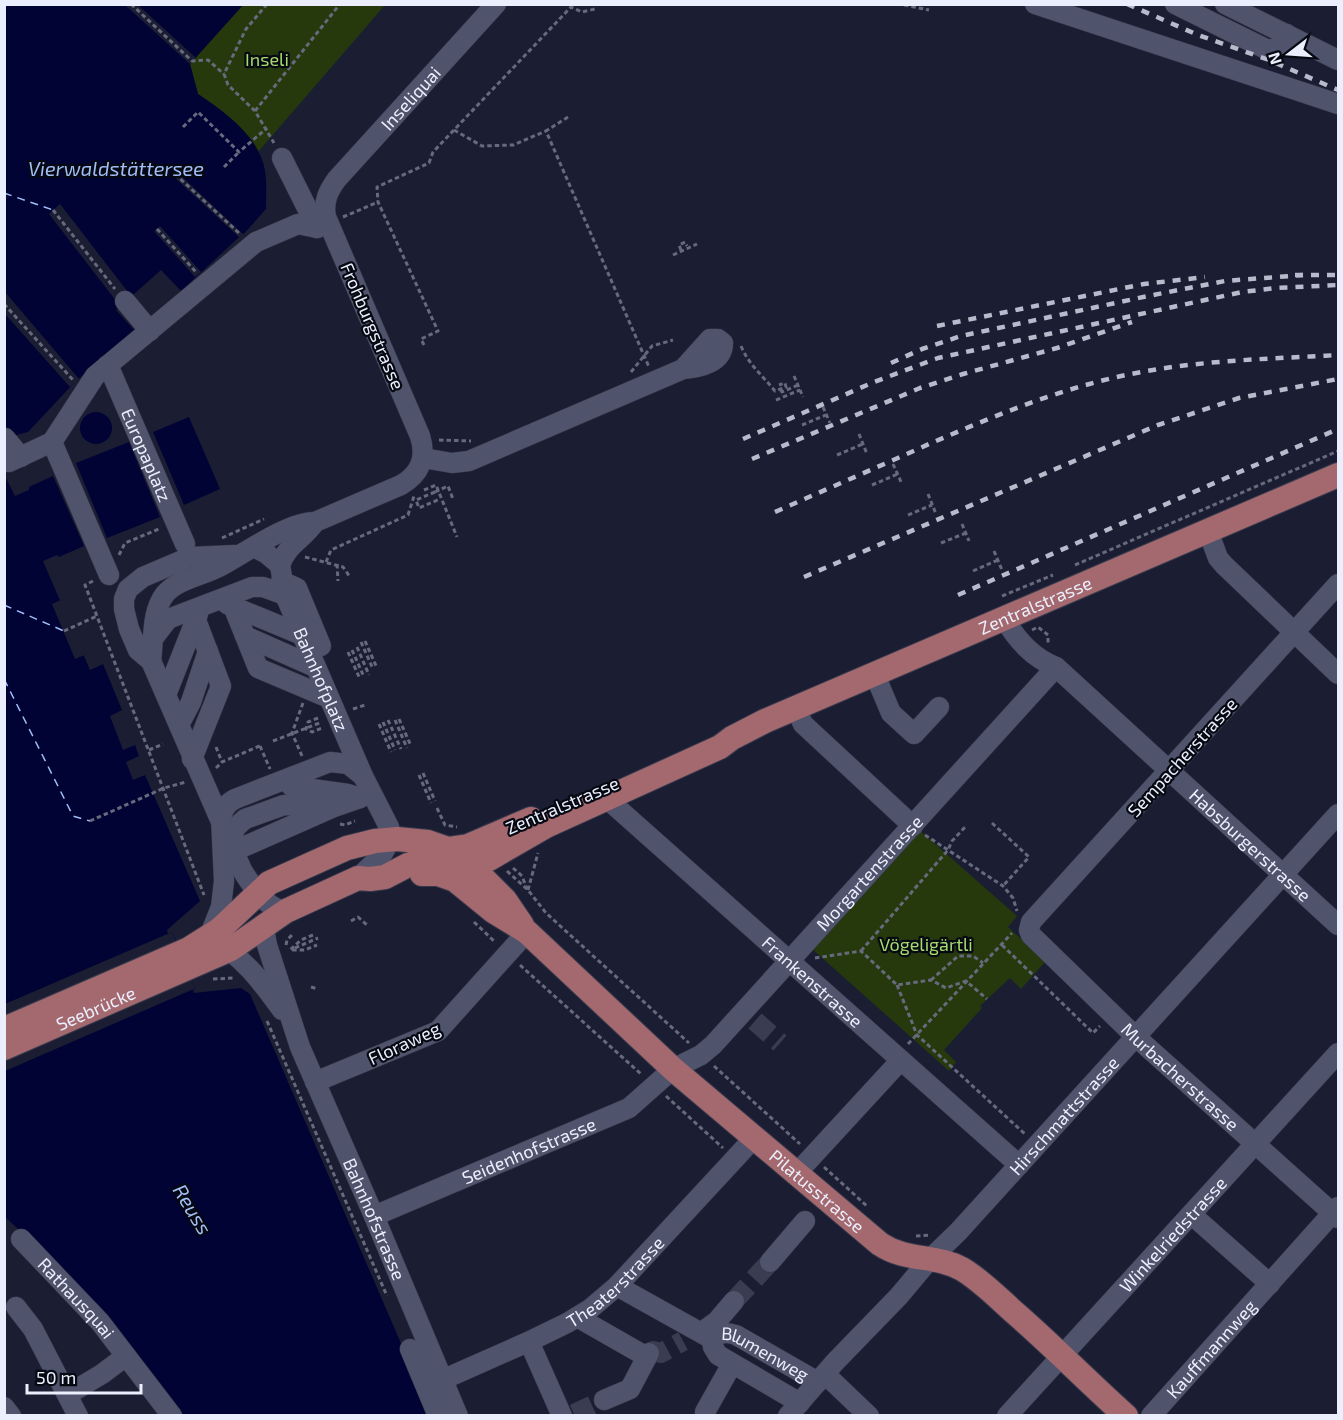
<svg xmlns="http://www.w3.org/2000/svg" width="1343" height="1420" font-family="'Exo 2',sans-serif">
<style>
.green{fill:#25390c}
.water{fill:#000334}
.pier{fill:#1b1e33}
.lines{fill:none;stroke-linecap:round;stroke-linejoin:round}
.ferry{stroke:#a1bef9;stroke-width:1.5;stroke-dasharray:8 6;stroke-linecap:butt}
.minor-tunnel{stroke:#3a3d51;stroke-width:20;stroke-dasharray:20 10;stroke-linecap:butt}
.minor-casing{stroke:#383a4c;stroke-width:21}
.major-casing{stroke:#383a4c;stroke-width:26}
.path{stroke:#676a7c;stroke-width:3;stroke-dasharray:4.5 3;stroke-linecap:butt}
.minor{stroke:#4f536b;stroke-width:20}
.major{stroke:#a3696f;stroke-width:24}
.rail{stroke:#b8bbcb;stroke-width:4.5;stroke-dasharray:8 8;stroke-linecap:butt}
.path-bridge{stroke:#676a7c;stroke-width:3;stroke-dasharray:4.5 3;stroke-linecap:butt}
.labels{text-anchor:middle;dominant-baseline:central;stroke-width:4.5;stroke-linejoin:round;paint-order:stroke}
.park-label{font-size:18px;fill:#a6db6e;stroke:#070912}
.street-label{font-size:18px;fill:#ebeefc;stroke:#070912}
.water-label{font-size:20px;font-style:italic;fill:#a1bef9;stroke:#070912}
</style>
<rect width="100%" height="100%" fill="#1b1e33"/>
<g class="green">
<path d="M243,5H385L258,152C244,127 221,110 198,94L190,64Z"/>
<path d="M917,828L1017,916L1008,927L1046,961L1021,989L1010,978L980,1006L982,1008L944,1050L956,1062L949,1071L811,948Z"/>
</g>
<g class="water">
<path d="M5,5H243L190,64L198,94C225,112 260,137 265,171C267,183 266,197 266,209C258,217 245,235 237,239L181,291L161,270L116,310L135,331L75,382L28,432L5,438Z"/>
<circle cx="96" cy="428" r="16"/>
<path d="M189,417L220,489L184,505L153,432Z"/>
<path d="M129,442L160,517L107,538L76,463Z"/>
<path d="M4,474L15,496L29,490V487L53,476L84,546L59,557L57,555L43,561L90,670L103,664L122,710L110,716L123,750L135,745L139,756L126,762L133,780L145,775L200,901L167,930L168,934L172,932L175,938L196,988L193,990L194,993L241,988L250,994L432,1415H183L162,1388L25,1235L5,1217Z"/>
</g>
<g class="pier">
<path d="M125,5H138L196,58L190,64Z"/>
<path d="M176,171L244,235H245L240,238L172,175Z"/>
<path d="M60,204L131,296L120,306L49,214Z"/>
<path d="M160,226L201,272L195,277L154,231Z"/>
<path d="M5,292L79,379L70,387L5,314Z"/>
<path d="M63,599L87,654L75,659L52,604Z"/>
<path d="M172,932L196,988L5,1071V1004Z"/>
</g>
<g class="lines">
<g class="ferry">
<path d="M4,193L53,210"/>
<path d="M4,605L64,631"/>
<path d="M4,679L73,816L90,821"/>
</g>
<g class="minor-tunnel">
<path d="M755,1021L780,1043"/>
<path d="M734,1301L770,1262"/>
<path d="M649,1353L653,1351L661,1353L683,1341"/>
<path d="M574,1414L604,1400"/>
</g>
<defs>
<g id="minor">
<path d="M1035,4L1338,104"/>
<path d="M1175,4L1266,49C1279,50 1282,45 1287,34"/>
<path d="M1225,4L1338,60"/>
<path d="M282,158L317,228"/>
<path d="M125,301L150,331"/>
<path id="s1" d="M108,365L185,544"/>
<path d="M5,438L21,457"/>
<path d="M52,442L109,575"/>
<path d="M423,458L452,463L469,461L683,369L710,339H718L723,343C723,363 699,368 683,369"/>
<path d="M9,462L52,442L95,376L256,242L298,224L317,228"/>
<path d="M1208,531L1218,558L1224,565L1338,674"/>
<path id="s2" d="M254,547L267,554L280,565L285,595L363,776L389,827L387,846L382,855L358,878"/>
<path d="M235,555L190,557L143,577L128,589L124,599V609L129,629L138,650L151,661L242,870C252,886 266,909 286,911"/>
<path d="M280,565C288,543 303,540 315,522"/>
<path d="M281,581L297,588L321,646"/>
<path id="s3" d="M1338,584L1031,922L1029,930L1031,935L1136,1037L1338,1218"/>
<path d="M227,604L302,635"/>
<path d="M233,606L258,668L329,698"/>
<path id="s4" d="M1005,620C1018,641 1033,658 1056,667L1338,925"/>
<path d="M155,636L168,619L252,587H263L285,595"/>
<path d="M245,636L315,667"/>
<path id="s5" d="M151,661C154,640 151,612 165,594C178,579 202,576 219,567C242,555 289,521 315,522L401,485C420,474 427,458 420,436L326,217C323,202 328,191 337,179L496,4"/>
<path d="M875,675L891,713L914,734L939,707"/>
<path d="M166,695L198,614"/>
<path d="M796,708L803,724L913,826"/>
<path d="M179,725L191,702L208,651"/>
<path d="M192,759L221,686L196,620"/>
<path d="M291,786L348,794L360,798"/>
<path id="s6" d="M609,796L615,806L1019,1165"/>
<path d="M234,851L334,807L360,798"/>
<path d="M234,851L233,833L237,826L245,819L284,805L326,807"/>
<path id="s7" d="M264,928L267,945L300,1047L374,1216L458,1416"/>
<path d="M282,1010C259,978 243,957 209,937L221,907L224,881L221,817C224,808 226,804 235,799L330,762L348,764L363,776"/>
<path d="M315,1082L438,1031L527,932"/>
<path d="M796,1174L901,1060"/>
<path d="M1192,1215L1270,1284"/>
<path id="s8" d="M374,1216L629,1108L673,1069L701,1055L713,1045L1056,667"/>
<path id="s9" d="M21,1239L100,1322L172,1416"/>
<path d="M770,1262L805,1221"/>
<path d="M617,1286L712,1339"/>
<path d="M16,1307L33,1329L78,1416"/>
<path d="M577,1317L647,1357"/>
<path d="M706,1329L717,1321L734,1301"/>
<path d="M531,1346L562,1416"/>
<path d="M410,1349L438,1416"/>
<path d="M825,1374L869,1416"/>
<path id="s10" d="M442,1380L530,1341L567,1323L590,1309L617,1286L754,1138"/>
<path d="M72,1392L102,1374L126,1356"/>
<path d="M604,1400L630,1389L649,1353"/>
<path id="s11" d="M800,1403L718,1355L713,1347L712,1339C721,1332 726,1332 736,1335L818,1382"/>
<path d="M4,1407L11,1416"/>
<path d="M705,1412L732,1364"/>
<path id="s12" d="M788,1416L835,1362L899,1296L930,1259L958,1232L1338,814"/>
<path id="s13" d="M1007,1416L1338,1053"/>
<path id="s14" d="M1151,1416L1338,1207"/>
</g>
<g id="major">
<path d="M462,857L505,900L522,925"/>
<path id="s15" d="M422,874H438L455,880L493,911L527,932L673,1069L880,1244C907,1262 935,1254 962,1269C982,1281 998,1298 1015,1313C1053,1346 1088,1382 1126,1416"/>
<path d="M4,1029L189,949L219,930L269,883L347,848L375,841L397,839L428,842L448,849L468,846L531,819"/>
<path id="s16" d="M4,1048L231,949L286,911L358,878L370,879L385,877L408,865L423,860L463,863L489,859L546,826L720,747L732,738L765,721L1338,475"/>
</g>
</defs>
<use href="#minor" class="minor-casing"/>
<use href="#major" class="major-casing"/>
<g class="path">
<path d="M131,4L192,61L208,60L224,74"/>
<path d="M267,4L246,29L224,74L228,85L255,111L274,143"/>
<path d="M904,5L929,10"/>
<path d="M255,111L340,4"/>
<path d="M568,117L546,131L649,367"/>
<path d="M183,127L198,112L239,152L267,128"/>
<path d="M454,130L482,146L513,145L546,131"/>
<path d="M224,167L239,152"/>
<path d="M175,174L240,234"/>
<path d="M53,210L115,289"/>
<path d="M343,217L378,202"/>
<path d="M157,229L196,272"/>
<path d="M681,250L679,245L685,242L687,246"/>
<path d="M673,255L697,244"/>
<path d="M4,304L74,381"/>
<path d="M424,345L421,339L438,331L378,202L377,187L429,163L433,152L571,7L582,12L595,9"/>
<path d="M741,346C749,365 762,375 775,391L786,387L785,383L779,385"/>
<path d="M631,372L652,346L673,340"/>
<path d="M794,376L803,397"/>
<path d="M781,390L782,392L798,385"/>
<path d="M776,400L800,390"/>
<path d="M823,407L830,423"/>
<path d="M802,425L826,415"/>
<path d="M859,434L867,454"/>
<path d="M439,440L471,441"/>
<path d="M837,455L863,444"/>
<path d="M893,464L902,484"/>
<path d="M872,485L898,474"/>
<path d="M424,490L436,485L457,537"/>
<path d="M435,492L416,500L419,508L440,499"/>
<path d="M928,494L936,514"/>
<path d="M908,515L932,505"/>
<path d="M962,524L969,541"/>
<path d="M222,538L264,519"/>
<path d="M941,543L966,533"/>
<path d="M994,551L1002,570"/>
<path d="M119,555L125,543L159,529"/>
<path d="M305,557L343,567L350,577"/>
<path d="M326,562L331,550L408,515L414,496"/>
<path d="M337,564L338,581"/>
<path d="M1075,565L1338,451"/>
<path d="M973,571L998,560"/>
<path d="M93,581L85,585L204,895"/>
<path d="M1002,596L1053,575"/>
<path d="M1032,630L1038,627L1048,635V644"/>
<path d="M64,631L97,616"/>
<path d="M365,641L377,668"/>
<path d="M361,642L373,669"/>
<path d="M357,647L369,675"/>
<path d="M352,650L364,677"/>
<path d="M348,652L360,679"/>
<path d="M353,709L365,705"/>
<path d="M318,718L308,722L306,729L312,732L322,728"/>
<path d="M399,719L411,746"/>
<path d="M388,720L401,749"/>
<path d="M395,720L407,748"/>
<path d="M383,722L395,750"/>
<path d="M379,724L391,752"/>
<path d="M273,741L322,722"/>
<path d="M260,746L270,769"/>
<path d="M216,747L222,762"/>
<path d="M149,750L163,744"/>
<path d="M302,756L292,733L303,703"/>
<path d="M216,768L222,762L262,745"/>
<path d="M423,773L435,801"/>
<path d="M419,775L431,803"/>
<path d="M437,808L445,825L457,827"/>
<path d="M90,821L164,788L186,782"/>
<path d="M992,823L1029,857L1003,886"/>
<path d="M340,824L345,825L355,821"/>
<path d="M925,835L1003,886L1013,898L1017,911"/>
<path d="M513,868L522,876L527,889"/>
<path d="M507,871L528,890L546,913L689,1043"/>
<path d="M528,890L538,853"/>
<path d="M351,921L358,917L367,925"/>
<path d="M474,922L495,942"/>
<path d="M313,935L301,940L290,950H305L317,945"/>
<path d="M286,945L287,940L292,935"/>
<path d="M1002,945L1093,1033L1100,1026"/>
<path d="M295,948L318,938"/>
<path d="M861,951L948,850L952,841L967,825"/>
<path d="M815,958L861,951L897,985L931,980L946,988L966,981L987,999"/>
<path d="M520,965L642,1075"/>
<path d="M213,979L234,978"/>
<path d="M931,980L958,956H973L983,963"/>
<path d="M897,985L917,1035L1026,1135"/>
<path d="M311,987L318,989"/>
<path d="M267,1021L387,1296"/>
<path d="M908,1044L1012,933"/>
<path d="M714,1066L800,1144"/>
<path d="M666,1096L723,1148"/>
<path d="M824,1167L868,1207"/>
<path d="M916,1236L930,1235"/>
</g>
<use href="#minor" class="minor"/>
<use href="#major" class="major"/>
<g class="rail">
<path d="M1127,4L1198,35L1269,60L1338,90"/>
<path d="M1295,275H1338"/>
<path d="M937,326L1144,284L1205,277"/>
<path d="M891,363L922,349L961,336L1148,296L1225,281L1303,275"/>
<path d="M743,439L874,382L938,358L1242,292L1276,288L1338,285"/>
<path d="M752,459L920,388L963,374L1057,348L1132,322"/>
<path d="M775,512C827,489 878,467 929,444C994,416 1061,388 1131,374C1200,360 1269,359 1338,355"/>
<path d="M804,577L1158,425L1239,398L1338,379"/>
<path d="M958,595L1338,429"/>
</g>
<path class="path-bridge" d="M435,492L448,486L453,499"/>
</g>
<g class="labels">
<g class="park-label">
<text x="267" y="59">Inseli</text>
<text x="926" y="944">Vögeligärtli</text>
</g>
<g class="street-label">
<text stroke="none"><textPath href="#s5" startOffset="777">Inseliquai</textPath></text>
<text transform="translate(373 326) rotate(67)">Frohburgstrasse</text>
<text stroke="none"><textPath href="#s1" startOffset="98">Europaplatz</textPath></text>
<text stroke="none"><textPath href="#s16" startOffset="1132">Zentralstrasse</textPath></text>
<text stroke="none"><textPath href="#s2" startOffset="154">Bahnhofplatz</textPath></text>
<text transform="translate(1182 757) rotate(-48)">Sempacherstrasse</text>
<text transform="translate(562 805) rotate(-23)">Zentralstrasse</text>
<text stroke="none"><textPath href="#s4" startOffset="334">Habsburgerstrasse</textPath></text>
<text stroke="none"><textPath href="#s8" startOffset="615">Morgartenstrasse</textPath></text>
<text stroke="none"><textPath href="#s6" startOffset="276">Frankenstrasse</textPath></text>
<text stroke="none"><textPath href="#s16" startOffset="100">Seebrücke</textPath></text>
<text transform="translate(404 1043) rotate(-25)">Floraweg</text>
<text stroke="none"><textPath href="#s3" startOffset="676">Murbacherstrasse</textPath></text>
<text stroke="none"><textPath href="#s12" startOffset="408">Hirschmattstrasse</textPath></text>
<text stroke="none"><textPath href="#s8" startOffset="168">Seidenhofstrasse</textPath></text>
<text stroke="none"><textPath href="#s15" startOffset="512">Pilatusstrasse</textPath></text>
<text stroke="none"><textPath href="#s7" startOffset="312">Bahnhofstrasse</textPath></text>
<text stroke="none"><textPath href="#s13" startOffset="246">Winkelriedstrasse</textPath></text>
<text stroke="none"><textPath href="#s10" startOffset="201">Theaterstrasse</textPath></text>
<text stroke="none"><textPath href="#s9" startOffset="81">Rathausquai</textPath></text>
<text stroke="none"><textPath href="#s14" startOffset="90">Kauffmannweg</textPath></text>
<text stroke="none"><textPath href="#s11" startOffset="172">Blumenweg</textPath></text>
</g>
<g class="water-label">
<text x="116" y="168">Vierwaldstättersee</text>
<text transform="translate(193 1209) rotate(59)">Reuss</text>
</g>
</g>
<rect width="1343" height="1420" fill="none" stroke="#ebeefc" stroke-width="12"/>
<g transform="translate(1289 54) rotate(253)" stroke="#070912" stroke-width="4.5" paint-order="stroke">
<path d="M0-4.5L10 22L0 15L-10 22Z" fill="#ebeefc"/>
<text y="-9" font-size="16" font-weight="bold" text-anchor="middle" fill="#ebeefc">N</text>
</g>
<path d="M27 1384v9h114v-9" fill="none" stroke="#ebeefc" stroke-width="3"/>
<text x="36" y="1384" font-size="18" fill="#ebeefc" stroke="#070912" stroke-width="4.5" paint-order="stroke">50 m</text>
</svg>
